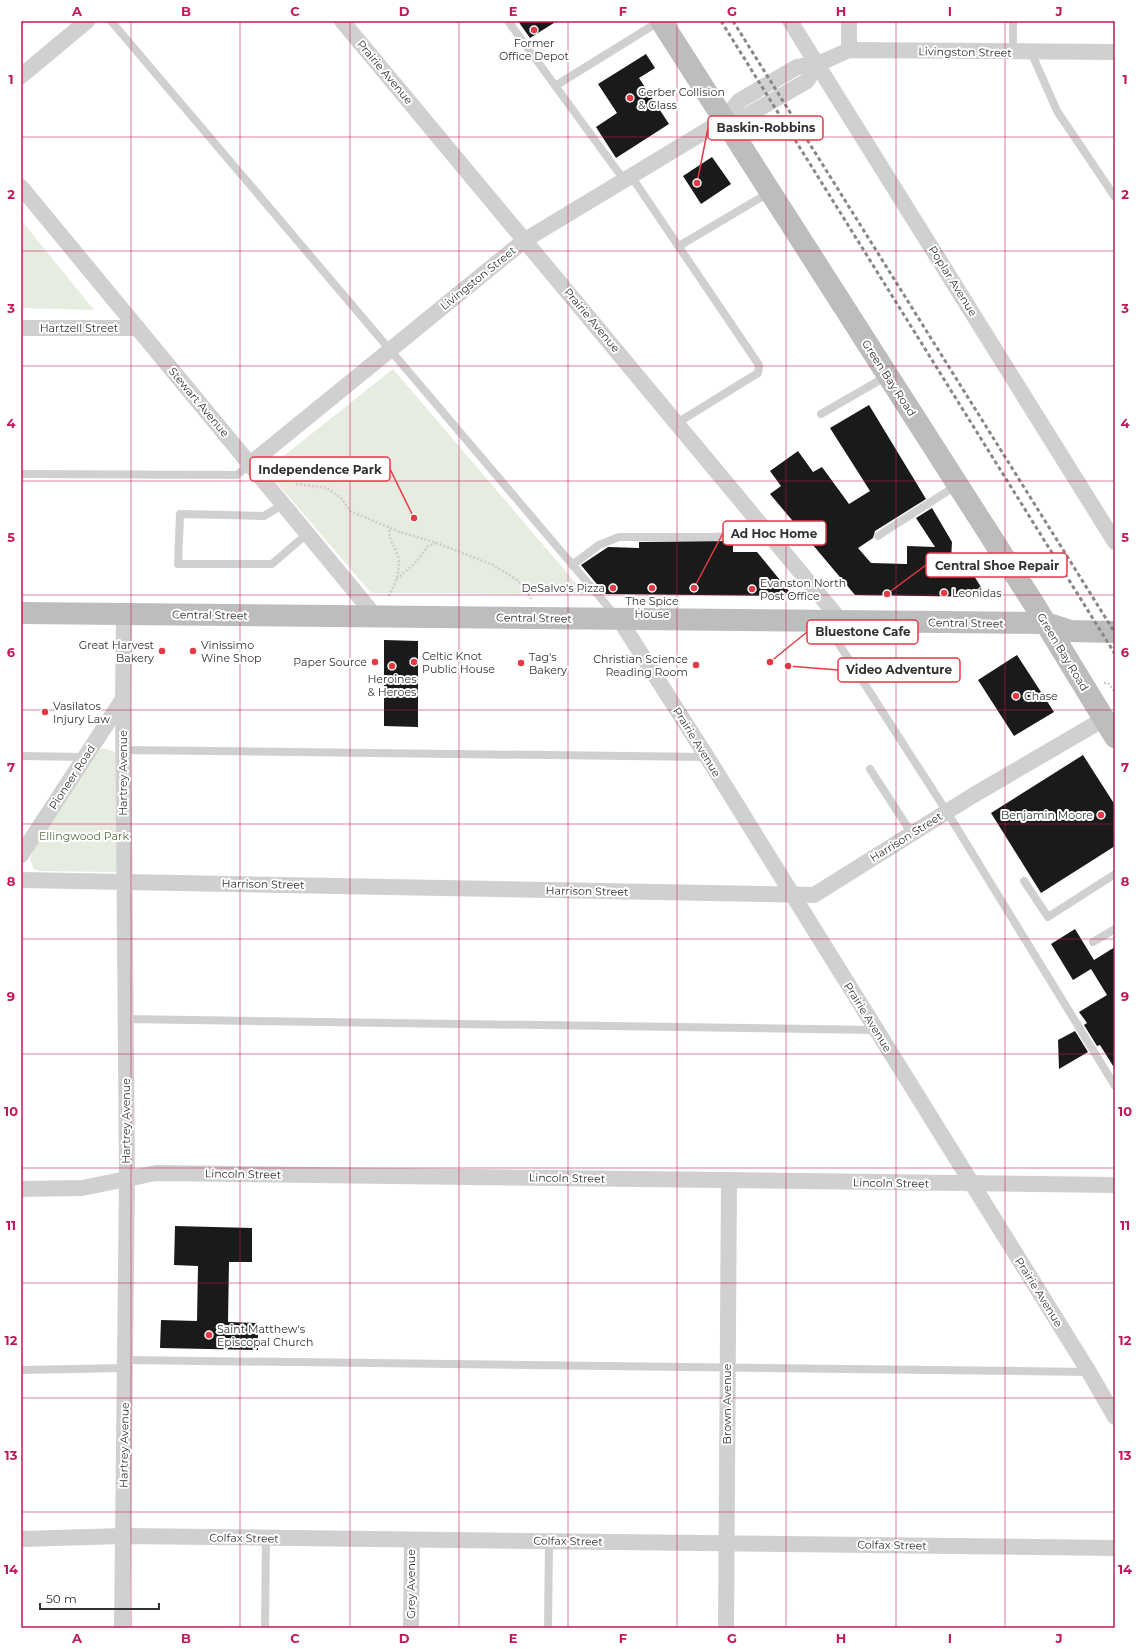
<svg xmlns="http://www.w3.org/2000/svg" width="1136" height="1649" font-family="Montserrat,sans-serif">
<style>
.green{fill:#e6ecdf}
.building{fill:#1a1a1a}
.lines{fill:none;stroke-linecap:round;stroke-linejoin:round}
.path{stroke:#cdcdcd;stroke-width:2.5;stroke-dasharray:2 2;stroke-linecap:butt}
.service{stroke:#d0d0d0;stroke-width:8}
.minor{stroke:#d0d0d0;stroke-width:16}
.secondary{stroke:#bdbdbd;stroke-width:22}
.rail{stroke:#888;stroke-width:3;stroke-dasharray:4 3;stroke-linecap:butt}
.grid{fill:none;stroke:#c2185b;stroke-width:1;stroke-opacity:0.55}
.poi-dot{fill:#e63946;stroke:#fff;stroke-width:1.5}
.labels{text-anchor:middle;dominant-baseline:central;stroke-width:4;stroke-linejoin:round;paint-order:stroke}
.poi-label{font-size:11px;fill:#333;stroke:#fff;text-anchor:start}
.street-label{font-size:11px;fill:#333;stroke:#fff}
.park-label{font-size:11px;fill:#56703f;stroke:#fff}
.leader{fill:none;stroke:#e63946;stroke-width:1.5}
.callout-dot{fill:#e63946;stroke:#fff;stroke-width:1.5}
.callout{fill:#fff;stroke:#e63946;stroke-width:1.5}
.callout-label{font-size:12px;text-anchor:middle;font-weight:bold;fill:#333}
.neatline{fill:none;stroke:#c2185b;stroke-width:1.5}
.grid-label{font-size:13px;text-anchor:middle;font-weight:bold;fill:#c2185b}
</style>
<rect width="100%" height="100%" fill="#fff"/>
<g class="green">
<path d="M21,220L94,310L21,308Z"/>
<path d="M393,369L562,567L585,594L371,593L266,470Z"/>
<path d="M101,749H107L117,753L118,869L116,872H111L40,871L34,869L30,859L33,851L96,752Z"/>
</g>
<g class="building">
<path d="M518,21H557L530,38Z"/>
<path d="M646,54L655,68L639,78L669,124L616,158L596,127L617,113L598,84Z"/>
<path d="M712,157L731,184L701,204L683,176Z"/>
<path d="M869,405L926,499L875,531L873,538L858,548L871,563L907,564V546L935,547L916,518L932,508L952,542L951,560L965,561L987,597L855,595L770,494L781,486L770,471L798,451L813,472L822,467L849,504L870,491L830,428Z"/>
<path d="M733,541V552H757L793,596L605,594L581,565L608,547L639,548V542Z"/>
<path d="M384,640L418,641V727L384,726Z"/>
<path d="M1017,655L1054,712L1014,736L978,680Z"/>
<path d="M1083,755L1115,805V846L1041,893L991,813Z"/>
<path d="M1075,929L1094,960L1115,947V1069L1100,1045L1097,1046L1084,1025L1087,1023L1079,1012L1107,995L1091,969L1073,980L1051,944Z"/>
<path d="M1075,1031L1088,1052L1059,1069L1058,1040Z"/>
<path d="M175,1226L252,1228V1262H229L228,1322L258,1323V1350L160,1348L161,1320L197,1321L198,1266L174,1265Z"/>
</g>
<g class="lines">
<g class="path">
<path d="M296,484L327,488L342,499L350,511L400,532L437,543L493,565L517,580L526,589L531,599"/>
<path d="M397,579L417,561L428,546L437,543"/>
<path d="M389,596C396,582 403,566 396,551C392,542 388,538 390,527"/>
<path d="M1104,683H1108L1115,692"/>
</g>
<g class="service">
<path d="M111,21L615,615"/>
<path d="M508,21L624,180"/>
<path d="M1013,52V21"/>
<path d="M1031,52L1057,111L1115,197"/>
<path d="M555,86L660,21"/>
<path d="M631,176L759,365L758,373L677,423"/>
<path d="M679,246L770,192"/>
<path d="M821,414L887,376"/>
<path d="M21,474L237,475L250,464"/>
<path d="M284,504L264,516L180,514L178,564H272L308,533"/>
<path d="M878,536L957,485"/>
<path d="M572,565L599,545L619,537H712L742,535L762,526"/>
<path d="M826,624L947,812L1115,1086"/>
<path d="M123,750L707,757"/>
<path d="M21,756L85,757"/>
<path d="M870,769L912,834"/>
<path d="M1024,881L1048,917L1115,874"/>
<path d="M1093,942L1115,929"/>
<path d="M125,1019L876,1030"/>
<path d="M125,1360L1089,1372"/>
<path d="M21,1370L125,1368"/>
<path d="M265,1628L266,1538"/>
<path d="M548,1628L549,1541"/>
</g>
<g class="minor">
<path d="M342,21L841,621"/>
<path d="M790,21L1115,542"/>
<path d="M849,50V21"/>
<path d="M21,76L87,21"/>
<path d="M724,120L739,101L797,67L818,64L849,50L1115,52"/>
<path d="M21,187L376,617"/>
<path d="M21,328H137"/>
<path d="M250,464L525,240L724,120L748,115L807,81L818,64"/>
<path d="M619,619L707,757L1089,1372L1115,1417"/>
<path d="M21,855L123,699"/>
<path d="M21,880L814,895L972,796L1104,719"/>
<path d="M21,1189L82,1188L156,1173L1115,1185"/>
<path d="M21,1539L123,1536L1115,1548"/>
<path d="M122,1628L127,1178L123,699L124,614"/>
<path d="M411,1628L412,1540"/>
<path d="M726,1628L729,1180"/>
</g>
<g class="secondary">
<path d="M661,21L1034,604L1115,737"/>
<path d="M21,613L1046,623L1070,631L1115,632"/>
</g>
<g class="rail">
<path d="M721,21L1115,654"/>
<path d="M733,21L1115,633"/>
</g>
</g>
<path class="grid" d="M131,21V1628M240,21V1628M350,21V1628M459,21V1628M568,21V1628M677,21V1628M786,21V1628M896,21V1628M1005,21V1628M21,137H1115M21,251H1115M21,366H1115M21,481H1115M21,595H1115M21,710H1115M21,824H1115M21,939H1115M21,1054H1115M21,1168H1115M21,1283H1115M21,1398H1115M21,1512H1115"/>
<g class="poi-dot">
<circle cx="534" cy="30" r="4"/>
<circle cx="630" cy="98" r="4"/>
<circle cx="613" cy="588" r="4"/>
<circle cx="652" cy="588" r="4"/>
<circle cx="752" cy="589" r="4"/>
<circle cx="944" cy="593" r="4"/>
<circle cx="162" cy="651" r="4"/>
<circle cx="193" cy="651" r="4"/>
<circle cx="375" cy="662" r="4"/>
<circle cx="414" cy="662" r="4"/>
<circle cx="521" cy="663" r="4"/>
<circle cx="696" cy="665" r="4"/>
<circle cx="392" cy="666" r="4"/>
<circle cx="1016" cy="696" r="4"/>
<circle cx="45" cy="712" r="4"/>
<circle cx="1101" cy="815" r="4"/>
<circle cx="209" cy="1335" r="4"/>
</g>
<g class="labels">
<g class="poi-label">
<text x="534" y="43" text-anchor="middle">Former<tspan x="534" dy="13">Office Depot</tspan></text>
<text x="638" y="92">Gerber Collision<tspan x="638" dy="13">&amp; Glass</tspan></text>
<text x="760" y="583">Evanston North<tspan x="760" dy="13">Post Office</tspan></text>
<text x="605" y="588" text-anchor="end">DeSalvo's Pizza</text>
<text x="952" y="593">Leonidas</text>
<text x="652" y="601" text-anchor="middle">The Spice<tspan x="652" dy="13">House</tspan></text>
<text x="154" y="645" text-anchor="end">Great Harvest<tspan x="154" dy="13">Bakery</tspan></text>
<text x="201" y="645">Vinissimo<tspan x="201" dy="13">Wine Shop</tspan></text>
<text x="422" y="656">Celtic Knot<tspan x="422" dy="13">Public House</tspan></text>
<text x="529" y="657">Tag's<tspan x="529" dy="13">Bakery</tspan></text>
<text x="688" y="659" text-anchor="end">Christian Science<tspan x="688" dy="13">Reading Room</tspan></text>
<text x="367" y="662" text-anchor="end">Paper Source</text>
<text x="392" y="679" text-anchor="middle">Heroines<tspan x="392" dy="13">&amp; Heroes</tspan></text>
<text x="1024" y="696">Chase</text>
<text x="53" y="706">Vasilatos<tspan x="53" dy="13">Injury Law</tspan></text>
<text x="1093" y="815" text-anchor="end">Benjamin Moore</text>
<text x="217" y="1329">Saint Matthew's<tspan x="217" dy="13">Episcopal Church</tspan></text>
</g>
<g class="street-label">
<text transform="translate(965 52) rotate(1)">Livingston Street</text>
<text transform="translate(385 72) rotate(50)">Prairie Avenue</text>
<text transform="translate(478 278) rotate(-39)">Livingston Street</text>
<text transform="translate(953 281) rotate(58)">Poplar Avenue</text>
<text transform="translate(592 320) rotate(50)">Prairie Avenue</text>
<text x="79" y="328">Hartzell Street</text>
<text transform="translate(889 378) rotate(57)">Green Bay Road</text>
<text transform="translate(199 402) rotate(50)">Stewart Avenue</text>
<text transform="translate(210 615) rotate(1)">Central Street</text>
<text transform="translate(534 618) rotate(1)">Central Street</text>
<text transform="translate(966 623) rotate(1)">Central Street</text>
<text transform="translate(1063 652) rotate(59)">Green Bay Road</text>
<text transform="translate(697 742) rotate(58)">Prairie Avenue</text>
<text transform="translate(123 773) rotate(-90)">Hartrey Avenue</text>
<text transform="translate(72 777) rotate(-57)">Pioneer Road</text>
<text transform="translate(906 837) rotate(-32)">Harrison Street</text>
<text transform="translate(263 884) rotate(1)">Harrison Street</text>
<text transform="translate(587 891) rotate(1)">Harrison Street</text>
<text transform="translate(868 1017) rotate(58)">Prairie Avenue</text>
<text transform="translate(126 1121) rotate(-90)">Hartrey Avenue</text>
<text transform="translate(243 1174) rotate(1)">Lincoln Street</text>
<text transform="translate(567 1178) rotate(1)">Lincoln Street</text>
<text transform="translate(891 1183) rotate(1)">Lincoln Street</text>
<text transform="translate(1039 1292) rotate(58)">Prairie Avenue</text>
<text transform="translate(727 1404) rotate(-90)">Brown Avenue</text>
<text transform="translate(124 1445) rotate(-89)">Hartrey Avenue</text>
<text transform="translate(244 1538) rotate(1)">Colfax Street</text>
<text transform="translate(568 1541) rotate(1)">Colfax Street</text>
<text transform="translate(892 1545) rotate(1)">Colfax Street</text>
<text transform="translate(411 1584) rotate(-90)">Grey Avenue</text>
</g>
<g class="park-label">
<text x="84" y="836">Ellingwood Park</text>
</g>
</g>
<path class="leader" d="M697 183L708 128M414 518L390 469M694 588L723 533M887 594L926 565M770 662L807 632M788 666L838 670"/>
<g class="callout-dot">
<circle cx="697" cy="183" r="4"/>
<circle cx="414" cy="518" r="4"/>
<circle cx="694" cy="588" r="4"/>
<circle cx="887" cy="594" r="4"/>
<circle cx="770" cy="662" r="4"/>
<circle cx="788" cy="666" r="4"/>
</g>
<g class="callout">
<rect x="708" y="116" width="115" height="24" rx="4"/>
<rect x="250" y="457" width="140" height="24" rx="4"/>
<rect x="723" y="521" width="103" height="24" rx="4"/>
<rect x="926" y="553" width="141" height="24" rx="4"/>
<rect x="807" y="620" width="111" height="24" rx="4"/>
<rect x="838" y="658" width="122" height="24" rx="4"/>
</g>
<g class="callout-label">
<text x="766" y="132">Baskin-Robbins</text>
<text x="320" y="474">Independence Park</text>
<text x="774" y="538">Ad Hoc Home</text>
<text x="997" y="570">Central Shoe Repair</text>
<text x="863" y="636">Bluestone Cafe</text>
<text x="899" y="674">Video Adventure</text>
</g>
<rect width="1136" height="1649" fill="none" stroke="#ffffff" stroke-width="44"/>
<path d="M40 1603v6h119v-6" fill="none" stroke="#333333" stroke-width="2"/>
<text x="46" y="1603" font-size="12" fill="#333333" stroke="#ffffff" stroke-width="3" paint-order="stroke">50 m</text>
<rect x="22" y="22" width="1092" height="1605" class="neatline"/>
<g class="grid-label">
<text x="77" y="16">A</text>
<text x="186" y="16">B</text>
<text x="295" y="16">C</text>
<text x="404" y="16">D</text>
<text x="513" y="16">E</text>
<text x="623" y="16">F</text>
<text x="732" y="16">G</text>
<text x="841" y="16">H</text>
<text x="950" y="16">I</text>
<text x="1059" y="16">J</text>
<text x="11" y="84">1</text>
<text x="1125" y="84">1</text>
<text x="11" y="199">2</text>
<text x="1125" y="199">2</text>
<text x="11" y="313">3</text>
<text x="1125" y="313">3</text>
<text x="11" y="428">4</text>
<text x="1125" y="428">4</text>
<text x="11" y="542">5</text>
<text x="1125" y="542">5</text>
<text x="11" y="657">6</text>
<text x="1125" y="657">6</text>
<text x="11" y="772">7</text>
<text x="1125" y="772">7</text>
<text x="11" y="886">8</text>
<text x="1125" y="886">8</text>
<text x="11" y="1001">9</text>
<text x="1125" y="1001">9</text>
<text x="11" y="1116">10</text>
<text x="1125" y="1116">10</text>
<text x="11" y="1230">11</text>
<text x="1125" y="1230">11</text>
<text x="11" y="1345">12</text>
<text x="1125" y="1345">12</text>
<text x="11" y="1460">13</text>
<text x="1125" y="1460">13</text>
<text x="11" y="1574">14</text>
<text x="1125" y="1574">14</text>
<text x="77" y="1643">A</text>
<text x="186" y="1643">B</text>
<text x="295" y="1643">C</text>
<text x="404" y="1643">D</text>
<text x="513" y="1643">E</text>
<text x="623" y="1643">F</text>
<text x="732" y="1643">G</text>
<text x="841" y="1643">H</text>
<text x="950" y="1643">I</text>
<text x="1059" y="1643">J</text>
</g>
</svg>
